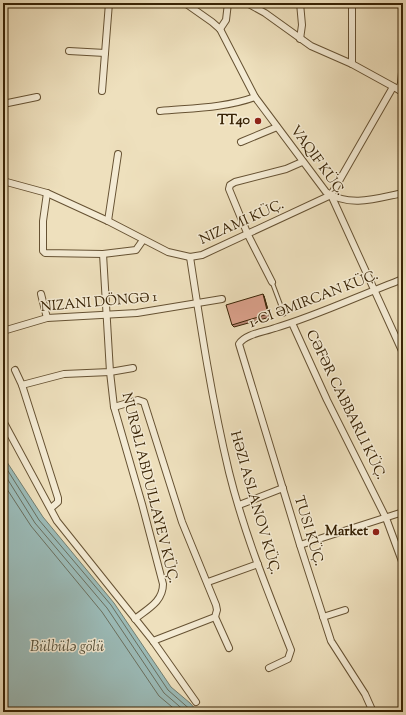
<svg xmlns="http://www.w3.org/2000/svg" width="406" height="715" font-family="'Sorts Mill Goudy',serif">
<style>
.water{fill:#9bbbb8;stroke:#737e70}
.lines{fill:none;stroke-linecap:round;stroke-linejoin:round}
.shore{stroke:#6a6f5e;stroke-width:1}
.lane-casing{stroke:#665233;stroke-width:5}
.street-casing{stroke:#665233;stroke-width:8}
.lane{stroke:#f4ebd4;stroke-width:3}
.street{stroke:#f4ebd4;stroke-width:6}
.wall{fill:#bc8a78;stroke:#382305}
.shaded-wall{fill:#997162;stroke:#382305}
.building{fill:#dba18c;stroke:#382305}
.poi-dot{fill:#8f2418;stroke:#f4ebd4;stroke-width:1.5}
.labels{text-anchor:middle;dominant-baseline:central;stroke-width:3;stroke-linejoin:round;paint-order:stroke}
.poi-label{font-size:14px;font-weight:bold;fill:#382305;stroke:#f4ebd4;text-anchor:end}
.street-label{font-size:14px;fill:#382305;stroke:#f4ebd4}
.water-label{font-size:15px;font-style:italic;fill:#56513b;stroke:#f4ebd4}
</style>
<rect width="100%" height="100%" fill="#eee0bd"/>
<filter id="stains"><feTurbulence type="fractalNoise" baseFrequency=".005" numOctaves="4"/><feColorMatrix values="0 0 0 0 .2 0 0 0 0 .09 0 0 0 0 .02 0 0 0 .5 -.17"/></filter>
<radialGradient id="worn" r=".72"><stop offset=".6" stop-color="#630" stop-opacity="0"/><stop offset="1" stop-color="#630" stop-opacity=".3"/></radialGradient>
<path class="water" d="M3,456L43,517L114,603L171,687L190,703L198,712H3Z"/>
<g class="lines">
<g class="shore">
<path d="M3,463L39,520L111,605L168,690L193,712"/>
<path d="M3,472L35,523L107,608L164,693L186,712"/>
<path d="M3,483L31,526L102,612L159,696L178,712"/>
</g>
<defs>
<path id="lane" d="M272,282L284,314"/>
<g id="street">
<path d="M185,3L212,22L220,29L255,97L326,192C350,208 378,198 403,193"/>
<path d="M247,3L265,13L311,46L352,64L403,92"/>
<path d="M352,3V64"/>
<path d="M220,29L226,20L228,3"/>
<path d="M300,39L302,25L300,3"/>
<path d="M69,51L105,53"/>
<path d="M399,90L401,83L403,62"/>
<path d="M102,91L109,3"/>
<path d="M3,104L37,97"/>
<path d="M160,111C191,108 225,108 255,97"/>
<path d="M241,142L277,127"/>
<path d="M3,181L47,193L108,221L168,252L190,257L202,255L331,195L393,87"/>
<path d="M47,193L43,221V251L45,253L103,254L136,250L143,240"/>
<path d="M331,195L403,353"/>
<path d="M108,221L118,154"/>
<path d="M103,254L110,372L114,407L142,504L163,584C163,602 147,609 135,619"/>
<path d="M190,257C201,329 212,401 229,472C244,533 268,592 291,650L288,659L269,668"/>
<path d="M272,282L248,235L229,189L230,185L235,182L286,169L302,162"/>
<path d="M41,294L47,318"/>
<path d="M292,323L327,400L386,518L403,564"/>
<path d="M3,331L47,318L137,313L222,299"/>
<path d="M15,370L22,385L58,498V502L51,508"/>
<path d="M22,385L64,374L110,372L133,368"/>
<path d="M114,407L138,400L144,402L182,522L216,605L217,610L215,617L153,641"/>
<path d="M3,421L57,521L153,641L196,702"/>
<path d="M239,505L283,488"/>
<path d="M300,545L403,512"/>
<path d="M208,582L258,564"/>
<path d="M215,617L229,648"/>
<path d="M323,617L345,610"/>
<path d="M373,712L365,694L331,641L300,545L239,344C245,334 264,332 275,328C319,315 360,295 403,279"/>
</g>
</defs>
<use href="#lane" class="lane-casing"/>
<use href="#street" class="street-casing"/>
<use href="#lane" class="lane"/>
<use href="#street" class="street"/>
</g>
<path class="wall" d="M264,296L270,317L234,327L232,325Z"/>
<path class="shaded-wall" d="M263,294L264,296L270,317L268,314Z"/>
<path class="building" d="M263,294L268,314L232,325L226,305Z"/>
<g class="poi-dot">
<circle cx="258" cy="121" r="4"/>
<circle cx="376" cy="532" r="4"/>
</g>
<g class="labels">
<g class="poi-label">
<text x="250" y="121">TT40</text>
<text x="368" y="532">Market</text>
</g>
<g class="street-label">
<text transform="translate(317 161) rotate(54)">VAQIF KÜÇ.</text>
<text transform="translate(242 223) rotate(-24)">NIZAMI KÜÇ.</text>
<text transform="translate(314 300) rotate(-21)">1-CI ƏMIRCAN KÜÇ.</text>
<text transform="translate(99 303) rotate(-5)">NIZANI DÖNGƏ 1</text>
<text transform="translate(345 405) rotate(64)">CƏFƏR CABBARLI KÜÇ.</text>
<text transform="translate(149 488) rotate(76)">NURƏLI ABDULLAYEV KÜÇ.</text>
<text transform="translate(254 503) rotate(74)">HƏZI ASLANOV KÜÇ.</text>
<text transform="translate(308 531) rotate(73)">TUSI KÜÇ.</text>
</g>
<g class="water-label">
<text x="67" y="647">Bülbülə gölü</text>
</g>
</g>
<rect width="406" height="715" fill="none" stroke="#eee0bd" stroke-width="16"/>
<rect x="4" y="4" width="398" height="707" fill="none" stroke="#382305" stroke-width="2"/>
<rect x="8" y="8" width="390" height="699" fill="none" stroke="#382305"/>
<rect width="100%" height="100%" filter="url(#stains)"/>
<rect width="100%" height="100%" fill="url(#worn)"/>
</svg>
